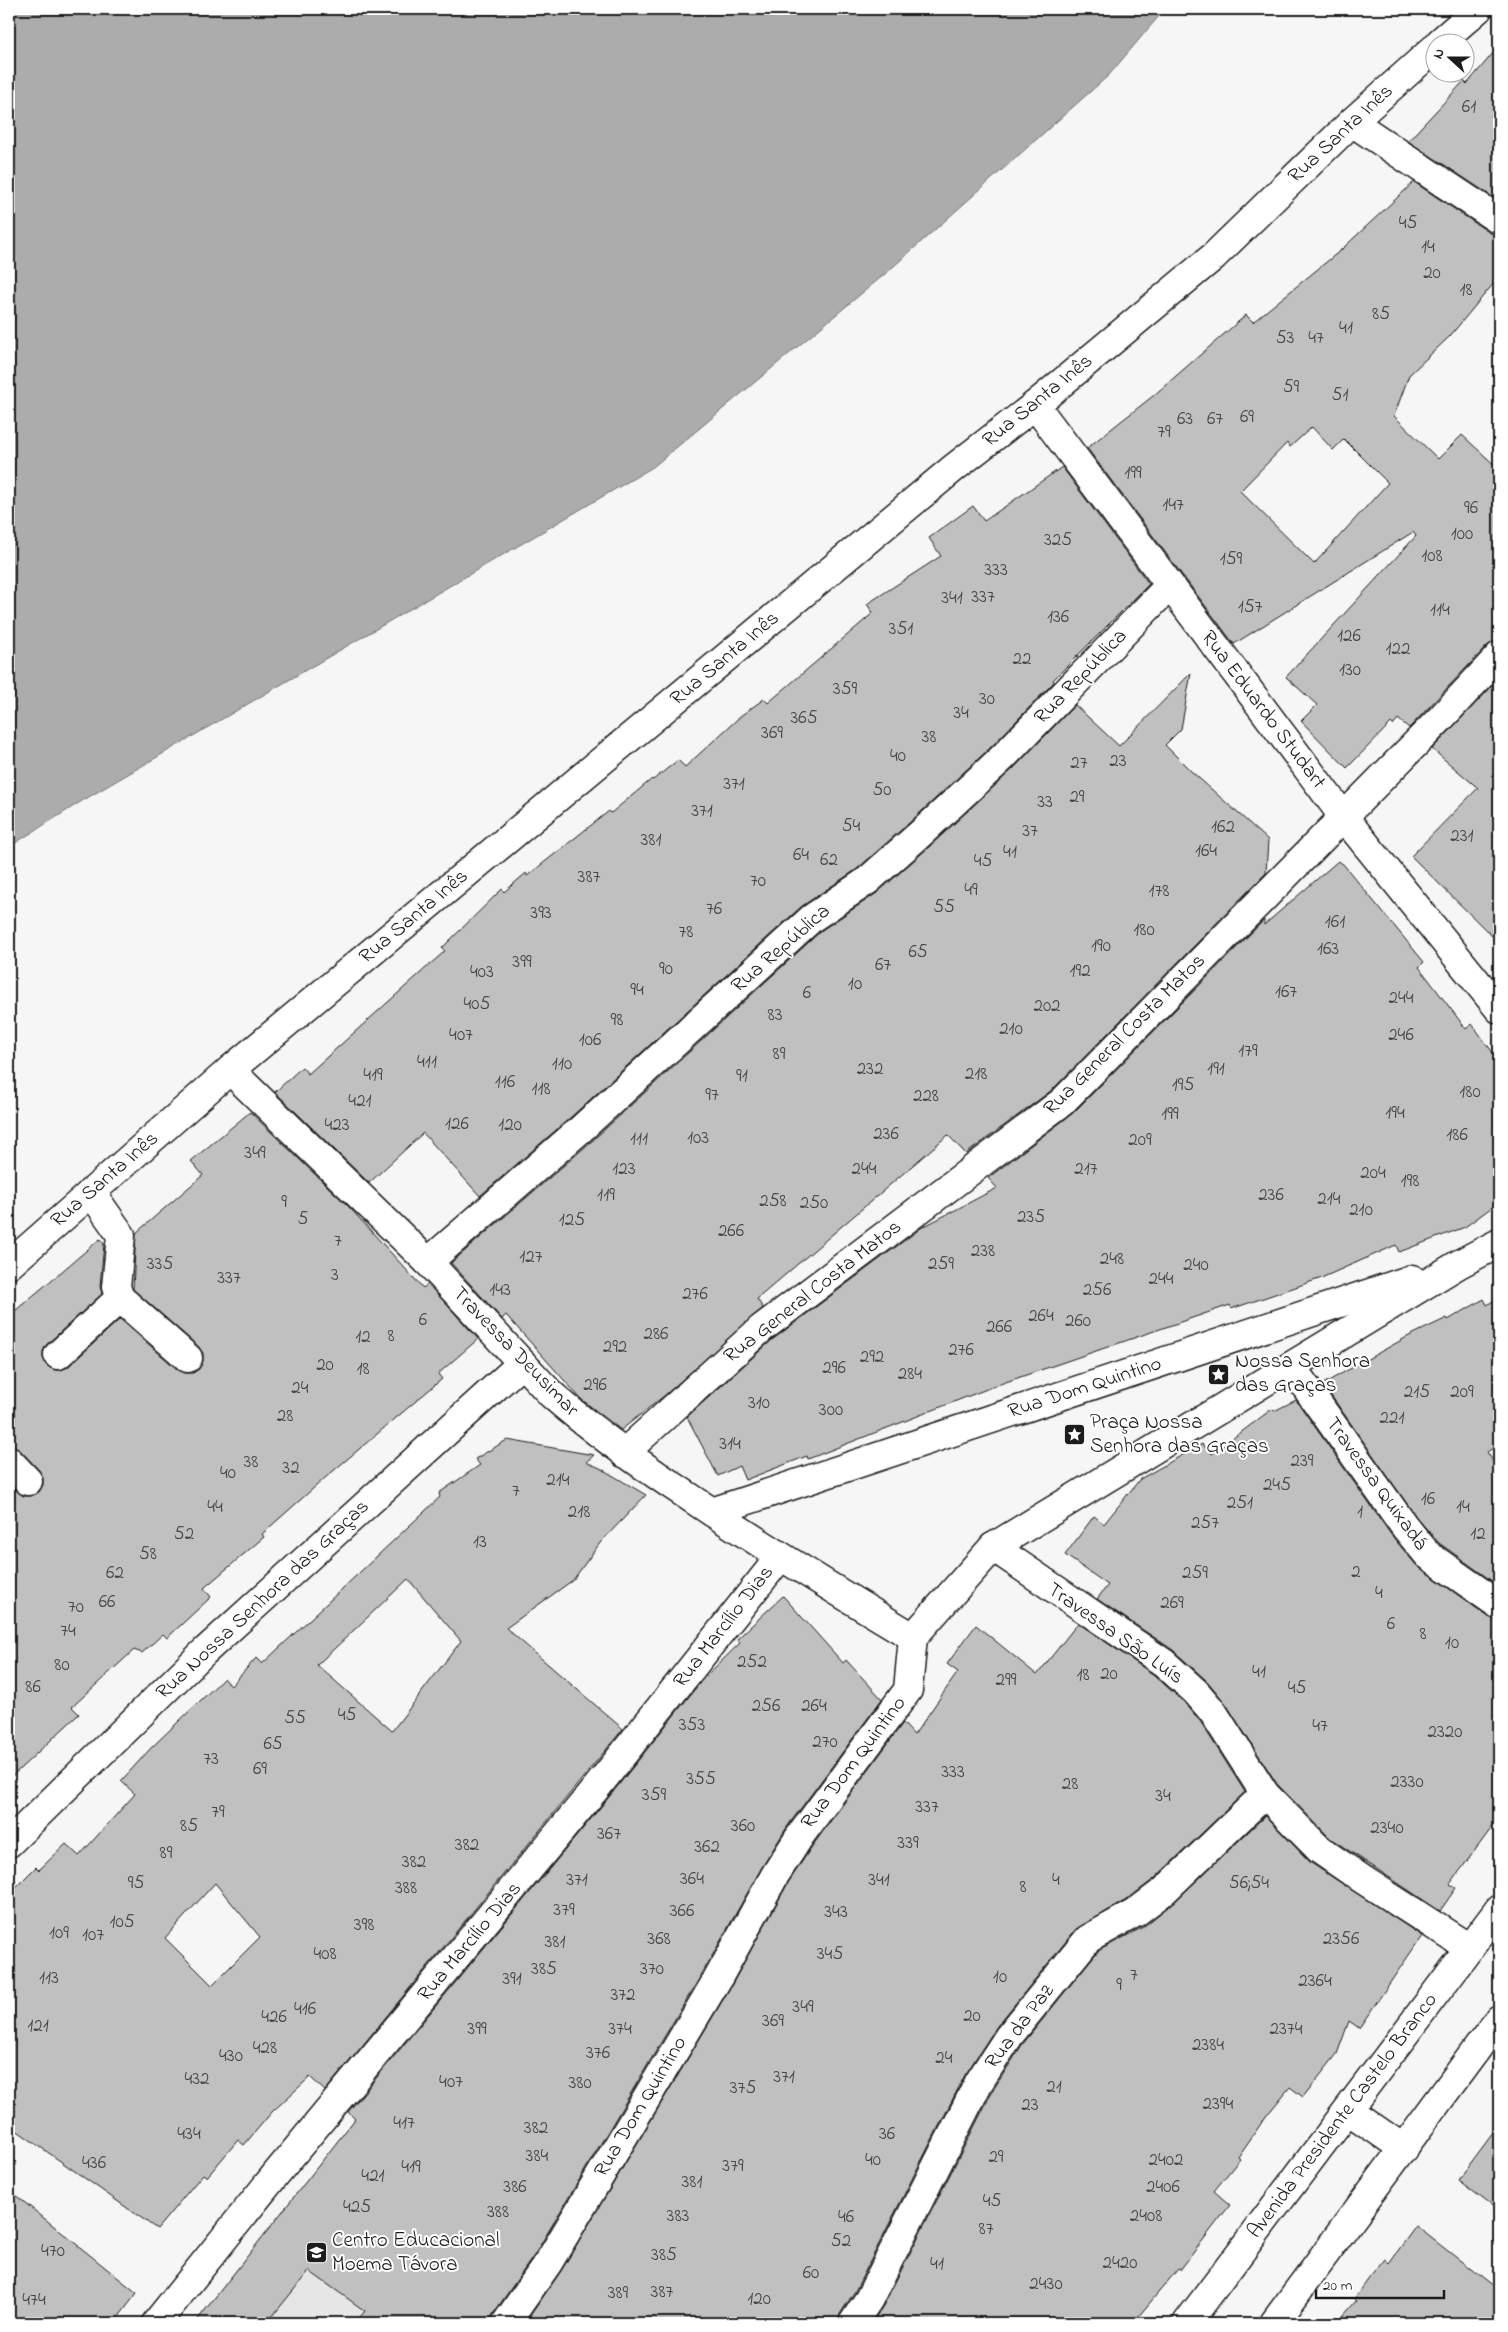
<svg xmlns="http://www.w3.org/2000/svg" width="1508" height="2332" font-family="'Indie Flower',sans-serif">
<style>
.built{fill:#e6e6e6}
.water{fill:#acacac;stroke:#727272}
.building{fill:#c0c0c0;stroke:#1c1c1c;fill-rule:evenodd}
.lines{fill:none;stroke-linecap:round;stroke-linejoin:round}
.minor-casing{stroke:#1c1c1c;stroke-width:31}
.major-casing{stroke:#1c1c1c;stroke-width:31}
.minor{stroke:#fff;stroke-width:28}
.major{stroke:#fff;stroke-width:28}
.labels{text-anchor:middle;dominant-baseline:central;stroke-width:4;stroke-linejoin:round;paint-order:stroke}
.number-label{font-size:19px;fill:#454545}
.street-label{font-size:21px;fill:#1c1c1c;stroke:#fff}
.poi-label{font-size:21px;fill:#1c1c1c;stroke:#fff;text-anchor:start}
</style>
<rect width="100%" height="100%" fill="#f6f6f6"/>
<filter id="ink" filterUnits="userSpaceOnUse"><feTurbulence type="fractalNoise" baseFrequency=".02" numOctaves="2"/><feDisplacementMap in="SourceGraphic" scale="10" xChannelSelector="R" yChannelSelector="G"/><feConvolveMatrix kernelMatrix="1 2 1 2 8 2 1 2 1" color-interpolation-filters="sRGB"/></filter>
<g filter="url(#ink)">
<path class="built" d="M298,2191L468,2315L476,2316L471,2323H194Z"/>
<path class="water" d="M9,9H1165L1109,75L885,274L653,467L82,801L9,847Z"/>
<g class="building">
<path d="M1499,46V201L1408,141L1464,81L1467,84Z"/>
<path d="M1414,182L1490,233L1499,235V277L1450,336L1409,375L1394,416L1438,459L1462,435L1499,469V641L1488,645L1409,728L1398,719L1393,725L1391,723L1347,768L1301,721L1317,705L1286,677L1416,536L1413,532L1234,644L1087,448L1153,396L1246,315L1253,322L1341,250ZM1312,427L1333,450L1344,439L1388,483L1314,564L1240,491L1287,443L1290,447Z"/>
<path d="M1062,467L1149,584L1053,680L1054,682L991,747L909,823L857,869L802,906L571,1117L480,1196L423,1133L369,1183L275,1092L302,1067L308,1074L445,951L442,948L502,889L504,892L526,873L527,876L609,811L611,813L652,779L653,780L678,760L685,767L743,714L764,699L768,703L873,613L867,604L941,556L929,538L973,506L984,521Z"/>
<path d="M1191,673L1181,729L1165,745L1191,771L1268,840L1266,873L1052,1090L966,1154L948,1135L757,1299L763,1308L665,1395L621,1430L581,1399L506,1315L502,1319L451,1263L592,1141L822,930L877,893L929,847L1013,769L1075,705L1119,746Z"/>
<path d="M1499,679V943L1411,856L1478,788L1432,749Z"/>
<path d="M1338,861L1343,864L1424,962L1419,967L1466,1029L1472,1024L1499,1061V1202L1465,1227L1399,1252L1396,1245L1319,1279L1231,1309L1230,1305L997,1385L808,1459L807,1456L745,1480L739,1466L718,1476L687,1417L772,1340L921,1228L997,1188L988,1178L1073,1113L1264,920V925Z"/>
<path d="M250,1112L350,1208L423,1288L428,1284L478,1339L438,1374L442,1379L325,1478L262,1534L264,1537L204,1588L211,1597L167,1638L163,1634L142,1653L134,1650L72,1707L79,1714L9,1779V1483L23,1496H31L39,1492L43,1485V1478L39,1470L20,1450L9,1446V1316L100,1239L104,1244L100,1286L102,1294L47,1344L43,1351V1358L46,1365L54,1370H61L68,1367L120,1319L178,1370L185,1373H193L199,1369L203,1361V1353L199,1347L133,1289L136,1233L203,1175L191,1161Z"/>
<path d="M1499,1297V1444L1487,1452L1499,1470V1586L1439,1543L1417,1518L1323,1384L1407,1337L1447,1318L1448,1320L1484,1299L1487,1305Z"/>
<path d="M1296,1400L1392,1536L1416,1565L1490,1618L1499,1620V1818L1450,1884L1456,1888L1440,1911L1330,1838L1277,1784L1226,1704L1208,1682L1173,1650L1097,1599L1108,1585L1065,1555L1094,1516L1104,1524L1140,1479L1202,1444L1212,1454L1272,1409L1274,1411Z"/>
<path d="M507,1440L594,1455L586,1462L600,1468L646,1495L600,1543L573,1580L506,1628L623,1729L325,2091L310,2077L272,2112L244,2145L238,2140L207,2177L203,2174L157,2229L9,2125V1894L36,1867L39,1870L66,1844L79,1856L135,1794L121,1781L151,1748L224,1678L231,1686L256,1658L262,1664L440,1497L439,1493L480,1465L475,1459ZM408,1579L461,1641L392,1731L317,1665ZM215,1883L260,1937L212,1985L165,1938Z"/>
<path d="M783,1596L843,1663L846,1660L882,1699L787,1827L762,1867L703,1972L535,2254L493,2314L491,2323H355L365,2311L309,2271L267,2323H195L355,2119L348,2112L609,1797L703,1679L740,1643L737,1639Z"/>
<path d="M1078,1623L1154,1675L1185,1703L1200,1721L1245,1792L1154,1879L1126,1900L1076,1929L997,2026L965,2075L855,2291L840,2314L838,2323H525L561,2271L730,1988L788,1883L813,1845L903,1723L914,1735L958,1672L947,1664L976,1625L1037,1675Z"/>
<path d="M1265,1816L1311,1863L1422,1936L1359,2028L1349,2021L1337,2054L1303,2097L1290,2087L1267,2115L1238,2157L1240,2159L1214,2191L1230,2205L1180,2270L1178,2269L1133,2323H872L883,2306L993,2090L1022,2045L1098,1951L1143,1927L1173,1903Z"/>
<path d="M1499,2125V2211L1458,2180Z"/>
<path d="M9,2190L137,2293L114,2323H9Z"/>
<path d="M1416,2226L1499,2291V2323H1337L1356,2301L1354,2299L1370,2277L1385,2259L1389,2263Z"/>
</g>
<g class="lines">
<defs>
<g id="minor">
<path d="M1440,42L1478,9"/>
<path d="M1352,122L1499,220"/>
<path d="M1035,405L1343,816L1499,1009"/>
<path d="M230,1070L428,1262L551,1394C593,1431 638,1463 685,1494C759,1544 836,1591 913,1637"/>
<path d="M91,1192L121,1235L116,1287L120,1298L188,1358"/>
<path d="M428,1262L581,1129L812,918L867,881L919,835L1002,758L1169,586"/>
<path d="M9,1265L230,1070L955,467L1035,405L1213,257L1352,122L1436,47"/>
<path d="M58,1355L120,1298"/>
<path d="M1291,1366L1405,1527L1428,1555L1499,1605"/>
<path d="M624,1453L762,1328L1062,1102L1440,719L1499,656"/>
<path d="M9,1461L28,1481"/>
<path d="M712,1512L1412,1279"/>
<path d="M993,1547L1164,1663L1196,1692L1213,1712L1265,1794L1320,1850L1362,1879L1469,1948"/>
<path d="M9,1843L204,1652L522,1363"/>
<path d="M156,2323L276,2174L597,1787L780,1557"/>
<path d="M506,2323L548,2263L717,1980L775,1875L800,1836L908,1690L913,1637L993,1547L1459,1264L1499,1243"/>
<path d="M853,2323L869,2299L979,2082L1009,2036L1088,1939L1135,1913L1164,1891L1265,1794"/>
</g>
<g id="major">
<path d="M1348,2110L1404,2149"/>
<path d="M1187,2323L1499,1909"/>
<path d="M1274,2323L1499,2019"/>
</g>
</defs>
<use href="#minor" class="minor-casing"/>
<use href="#major" class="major-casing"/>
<use href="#minor" class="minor"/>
<use href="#major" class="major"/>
</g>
</g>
<defs>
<symbol id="sight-square" viewBox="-11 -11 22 22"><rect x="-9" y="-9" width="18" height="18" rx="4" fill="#1c1c1c" stroke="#fff"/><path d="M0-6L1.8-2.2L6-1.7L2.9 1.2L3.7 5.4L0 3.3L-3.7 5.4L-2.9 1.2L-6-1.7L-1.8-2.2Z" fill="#fff"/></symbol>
<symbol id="school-square" viewBox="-11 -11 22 22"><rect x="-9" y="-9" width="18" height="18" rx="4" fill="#1c1c1c" stroke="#fff"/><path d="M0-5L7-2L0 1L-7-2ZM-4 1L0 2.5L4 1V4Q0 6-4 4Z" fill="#fff"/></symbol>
</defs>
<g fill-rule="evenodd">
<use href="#sight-square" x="1206" y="1362" width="25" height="25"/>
<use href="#sight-square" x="1062" y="1422" width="25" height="25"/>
<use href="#school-square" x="304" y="2240" width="25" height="25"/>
</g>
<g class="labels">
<g class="number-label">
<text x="1469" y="107">61</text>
<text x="1408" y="223">45</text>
<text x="1428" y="247">14</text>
<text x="1432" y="273">20</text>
<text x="1466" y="290">18</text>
<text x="1381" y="314">85</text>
<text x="1346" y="328">41</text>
<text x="1285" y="338">53</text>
<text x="1316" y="338">47</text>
<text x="1291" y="387">59</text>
<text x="1340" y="395">51</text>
<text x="1247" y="417">69</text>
<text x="1185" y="419">63</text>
<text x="1215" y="419">67</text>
<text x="1164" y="432">79</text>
<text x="1133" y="473">199</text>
<text x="1173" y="505">147</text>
<text x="1471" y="508">96</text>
<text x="1462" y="534">100</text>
<text x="1058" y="540">325</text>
<text x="1432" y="556">108</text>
<text x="1231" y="559">159</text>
<text x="996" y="570">333</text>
<text x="983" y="597">337</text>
<text x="952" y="598">341</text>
<text x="1250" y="607">157</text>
<text x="1440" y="610">114</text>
<text x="1058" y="617">136</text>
<text x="901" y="629">351</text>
<text x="1349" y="636">126</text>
<text x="1398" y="649">122</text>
<text x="1022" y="659">22</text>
<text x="1350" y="670">130</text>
<text x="845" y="689">359</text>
<text x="987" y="699">30</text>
<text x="961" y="713">34</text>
<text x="804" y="718">365</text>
<text x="772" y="733">369</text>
<text x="929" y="737">38</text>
<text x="898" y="756">40</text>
<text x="1118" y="761">23</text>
<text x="1079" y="763">27</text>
<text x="734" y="784">371</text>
<text x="882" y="790">50</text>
<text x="1077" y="797">29</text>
<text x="1045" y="802">33</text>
<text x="702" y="811">371</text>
<text x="851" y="826">54</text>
<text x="1223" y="827">162</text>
<text x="1030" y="831">37</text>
<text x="1462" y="836">231</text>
<text x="651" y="840">381</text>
<text x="1206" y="851">164</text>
<text x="1010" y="852">41</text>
<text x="801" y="855">64</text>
<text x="829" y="860">62</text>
<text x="983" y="861">45</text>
<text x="589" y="877">387</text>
<text x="758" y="881">70</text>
<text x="971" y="890">49</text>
<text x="1159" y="891">178</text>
<text x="944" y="907">55</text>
<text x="714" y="909">76</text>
<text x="541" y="913">393</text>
<text x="1335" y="922">161</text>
<text x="1144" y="930">180</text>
<text x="686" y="932">78</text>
<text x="1101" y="946">190</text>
<text x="1328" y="949">163</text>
<text x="918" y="952">65</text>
<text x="522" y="962">399</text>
<text x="883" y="965">67</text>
<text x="666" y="969">90</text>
<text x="1080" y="971">192</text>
<text x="482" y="972">403</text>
<text x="855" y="984">10</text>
<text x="637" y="990">94</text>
<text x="1286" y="992">167</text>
<text x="807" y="993">6</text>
<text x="1401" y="998">244</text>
<text x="477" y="1004">405</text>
<text x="1047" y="1006">202</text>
<text x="775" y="1015">83</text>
<text x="617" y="1020">98</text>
<text x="1011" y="1029">210</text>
<text x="461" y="1035">407</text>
<text x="1401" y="1035">246</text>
<text x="590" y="1040">106</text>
<text x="1248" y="1051">179</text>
<text x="779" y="1054">89</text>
<text x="427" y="1062">411</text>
<text x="562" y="1064">110</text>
<text x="870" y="1069">232</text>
<text x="1216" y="1069">191</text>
<text x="976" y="1074">218</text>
<text x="373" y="1075">419</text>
<text x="742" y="1076">91</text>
<text x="505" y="1082">116</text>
<text x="1183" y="1085">195</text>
<text x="541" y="1089">118</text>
<text x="1470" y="1092">180</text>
<text x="712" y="1095">97</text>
<text x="926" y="1096">228</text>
<text x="360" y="1101">421</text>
<text x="1395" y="1113">194</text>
<text x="1170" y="1114">199</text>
<text x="457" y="1124">126</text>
<text x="337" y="1125">423</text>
<text x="510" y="1125">120</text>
<text x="886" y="1134">236</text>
<text x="1457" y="1135">186</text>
<text x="698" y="1138">103</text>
<text x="639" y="1139">111</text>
<text x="1140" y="1140">209</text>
<text x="255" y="1153">349</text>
<text x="624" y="1169">123</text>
<text x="864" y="1169">244</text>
<text x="1086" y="1169">217</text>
<text x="1373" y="1173">204</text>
<text x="1410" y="1181">198</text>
<text x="606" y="1195">119</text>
<text x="1271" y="1195">236</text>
<text x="1329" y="1199">214</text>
<text x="773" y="1201">258</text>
<text x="284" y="1202">9</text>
<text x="814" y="1203">250</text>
<text x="1361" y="1210">210</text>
<text x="1031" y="1217">235</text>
<text x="303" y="1219">5</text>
<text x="572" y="1220">125</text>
<text x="731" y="1231">266</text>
<text x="338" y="1241">7</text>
<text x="983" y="1251">238</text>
<text x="531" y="1257">127</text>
<text x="1112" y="1259">248</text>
<text x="160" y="1264">335</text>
<text x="941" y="1264">259</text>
<text x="1196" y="1265">240</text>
<text x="335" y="1275">3</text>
<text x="229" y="1278">337</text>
<text x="1161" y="1279">244</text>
<text x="500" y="1290">143</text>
<text x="1097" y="1290">256</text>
<text x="695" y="1294">276</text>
<text x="1041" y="1316">264</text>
<text x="423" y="1320">6</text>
<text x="1078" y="1321">260</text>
<text x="999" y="1327">266</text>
<text x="656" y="1334">286</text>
<text x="391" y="1336">8</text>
<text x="363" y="1337">12</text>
<text x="615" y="1347">292</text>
<text x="961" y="1350">276</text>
<text x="872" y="1357">292</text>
<text x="325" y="1365">20</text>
<text x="834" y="1368">296</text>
<text x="363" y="1369">18</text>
<text x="910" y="1374">284</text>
<text x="595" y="1385">296</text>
<text x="300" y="1388">24</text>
<text x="1417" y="1392">215</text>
<text x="1462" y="1392">209</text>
<text x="759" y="1403">310</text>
<text x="831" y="1410">300</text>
<text x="285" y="1416">28</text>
<text x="1392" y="1418">221</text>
<text x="730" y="1444">314</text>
<text x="1302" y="1461">239</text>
<text x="251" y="1462">38</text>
<text x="291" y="1468">32</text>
<text x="228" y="1473">40</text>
<text x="558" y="1480">214</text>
<text x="1277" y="1485">245</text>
<text x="516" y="1491">7</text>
<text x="1428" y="1499">16</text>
<text x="1240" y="1503">251</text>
<text x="215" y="1507">44</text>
<text x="1463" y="1507">14</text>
<text x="579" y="1512">218</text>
<text x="1360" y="1512">1</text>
<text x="1205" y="1523">257</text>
<text x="184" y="1534">52</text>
<text x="1478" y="1534">12</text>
<text x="480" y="1542">13</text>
<text x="148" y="1554">58</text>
<text x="1356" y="1572">2</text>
<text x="115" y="1573">62</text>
<text x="1195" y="1573">259</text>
<text x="1379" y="1593">4</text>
<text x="107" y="1602">66</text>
<text x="1172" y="1603">269</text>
<text x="76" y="1607">70</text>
<text x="1391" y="1624">6</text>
<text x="68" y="1631">74</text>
<text x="1423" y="1634">8</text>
<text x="1452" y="1643">10</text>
<text x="752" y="1662">252</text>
<text x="62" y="1665">80</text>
<text x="1259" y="1672">41</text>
<text x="1109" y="1674">20</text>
<text x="1083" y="1675">18</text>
<text x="1006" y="1680">299</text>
<text x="33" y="1687">86</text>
<text x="1297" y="1688">45</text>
<text x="766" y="1706">256</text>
<text x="814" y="1706">264</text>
<text x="347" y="1715">45</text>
<text x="295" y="1718">55</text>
<text x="692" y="1725">353</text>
<text x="1320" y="1726">47</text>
<text x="1445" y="1732">2320</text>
<text x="825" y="1742">270</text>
<text x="273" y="1744">65</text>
<text x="211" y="1759">73</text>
<text x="260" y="1769">69</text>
<text x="953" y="1772">333</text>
<text x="701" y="1779">355</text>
<text x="1407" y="1782">2330</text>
<text x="1070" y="1784">28</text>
<text x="654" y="1795">359</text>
<text x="1163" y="1796">34</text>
<text x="927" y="1807">337</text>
<text x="218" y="1812">79</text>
<text x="189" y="1826">85</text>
<text x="743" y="1826">360</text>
<text x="1387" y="1828">2340</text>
<text x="609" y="1834">367</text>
<text x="908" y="1843">339</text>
<text x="467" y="1845">382</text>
<text x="707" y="1847">362</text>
<text x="166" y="1853">89</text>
<text x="414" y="1862">382</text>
<text x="692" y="1879">364</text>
<text x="577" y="1880">371</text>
<text x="879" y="1880">341</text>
<text x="1056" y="1880">4</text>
<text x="136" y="1883">95</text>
<text x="1249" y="1883">56;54</text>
<text x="1023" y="1887">8</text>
<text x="406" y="1888">388</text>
<text x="564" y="1910">379</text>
<text x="682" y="1911">366</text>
<text x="836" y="1912">343</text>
<text x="122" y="1922">105</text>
<text x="364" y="1925">398</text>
<text x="59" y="1933">109</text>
<text x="93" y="1935">107</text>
<text x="659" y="1939">368</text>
<text x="1341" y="1939">2356</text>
<text x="555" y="1942">381</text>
<text x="325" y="1954">408</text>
<text x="830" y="1954">345</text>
<text x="544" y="1969">385</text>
<text x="652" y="1969">370</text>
<text x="1134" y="1975">7</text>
<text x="1000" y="1977">10</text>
<text x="49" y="1978">113</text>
<text x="512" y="1979">391</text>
<text x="1315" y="1981">2364</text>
<text x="1119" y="1985">9</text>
<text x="623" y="1995">372</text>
<text x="803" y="2007">349</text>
<text x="305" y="2009">416</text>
<text x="972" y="2016">20</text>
<text x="274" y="2017">426</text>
<text x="773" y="2021">369</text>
<text x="38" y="2026">121</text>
<text x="477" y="2029">399</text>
<text x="620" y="2029">374</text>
<text x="1286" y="2029">2374</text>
<text x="1208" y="2045">2384</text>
<text x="265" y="2048">428</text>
<text x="598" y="2053">376</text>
<text x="231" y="2056">430</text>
<text x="944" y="2058">24</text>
<text x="784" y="2077">371</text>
<text x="197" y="2079">432</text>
<text x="451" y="2082">407</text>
<text x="580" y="2083">380</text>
<text x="1054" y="2087">21</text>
<text x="743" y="2088">375</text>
<text x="1218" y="2104">2394</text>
<text x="1030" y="2105">23</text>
<text x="404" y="2123">417</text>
<text x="536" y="2128">382</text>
<text x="189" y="2134">434</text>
<text x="887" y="2134">36</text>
<text x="537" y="2156">384</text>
<text x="996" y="2157">29</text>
<text x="873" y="2160">40</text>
<text x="1166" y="2160">2402</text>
<text x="94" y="2163">436</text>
<text x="733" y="2166">379</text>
<text x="411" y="2167">419</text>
<text x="373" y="2176">421</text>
<text x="692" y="2182">381</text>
<text x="515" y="2187">386</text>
<text x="1163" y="2187">2406</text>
<text x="992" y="2201">45</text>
<text x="357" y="2207">425</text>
<text x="498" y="2212">388</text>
<text x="678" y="2216">383</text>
<text x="1146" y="2216">2408</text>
<text x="846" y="2217">46</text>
<text x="986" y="2229">87</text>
<text x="841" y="2241">52</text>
<text x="53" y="2251">470</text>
<text x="664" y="2255">385</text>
<text x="1120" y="2263">2420</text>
<text x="937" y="2264">41</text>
<text x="811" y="2273">60</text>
<text x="1046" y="2284">2430</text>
<text x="662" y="2292">387</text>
<text x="618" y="2293">389</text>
<text x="759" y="2299">120</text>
<text x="34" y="2300">474</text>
</g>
<g class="street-label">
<text transform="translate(1341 134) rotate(-43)">Rua Santa Inês</text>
<text transform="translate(1038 401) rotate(-39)">Rua Santa Inês</text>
<text transform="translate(725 659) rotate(-40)">Rua Santa Inês</text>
<text transform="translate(1081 677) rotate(-46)">Rua República</text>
<text transform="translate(1263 710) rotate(53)">Rua Eduardo Studart</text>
<text transform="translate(414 917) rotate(-40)">Rua Santa Inês</text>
<text transform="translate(781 949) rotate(-41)">Rua República</text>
<text transform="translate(1125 1035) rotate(-45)">Rua General Costa Matos</text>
<text transform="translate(105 1180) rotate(-41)">Rua Santa Inês</text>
<text transform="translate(813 1292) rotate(-38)">Rua General Costa Matos</text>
<text transform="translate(515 1352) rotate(46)">Travessa Deusimar</text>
<text transform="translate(1085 1388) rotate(-18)">Rua Dom Quintino</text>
<text transform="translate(1376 1484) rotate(54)">Travessa Quixadá</text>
<text transform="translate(263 1600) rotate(-43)">Rua Nossa Senhora das Graças</text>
<text transform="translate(724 1627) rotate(-52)">Rua Marcílio Dias</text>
<text transform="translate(1115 1634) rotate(35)">Travessa São Luís</text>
<text transform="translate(854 1763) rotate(-53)">Rua Dom Quintino</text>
<text transform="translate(470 1942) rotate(-50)">Rua Marcílio Dias</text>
<text transform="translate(1020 2027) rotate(-53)">Rua da Paz</text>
<text transform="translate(641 2107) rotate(-59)">Rua Dom Quintino</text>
<text transform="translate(1343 2116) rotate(-53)">Avenida Presidente Castelo Branco</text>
</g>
<g class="poi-label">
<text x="1235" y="1362">Nossa Senhora<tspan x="1235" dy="24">das Graças</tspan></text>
<text x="1090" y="1423">Praça Nossa<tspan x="1090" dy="24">Senhora das Graças</tspan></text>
<text x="332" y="2241">Centro Educacional<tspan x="332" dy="24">Moema Távora</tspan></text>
</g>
</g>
<rect width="1508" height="2332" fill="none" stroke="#fff" stroke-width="30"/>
<rect x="15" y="15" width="1478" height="2302" fill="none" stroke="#1c1c1c" stroke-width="2" filter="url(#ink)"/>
<g transform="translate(1450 58) rotate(291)"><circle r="24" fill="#ffffff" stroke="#a4a4a4"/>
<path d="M0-4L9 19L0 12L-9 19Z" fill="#1c1c1c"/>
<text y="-8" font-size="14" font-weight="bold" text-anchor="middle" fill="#1c1c1c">N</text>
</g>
<path d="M1316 2290v8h128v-8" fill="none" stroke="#1c1c1c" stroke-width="2.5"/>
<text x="1323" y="2290" font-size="15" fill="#1c1c1c" stroke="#ffffff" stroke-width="4" paint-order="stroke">20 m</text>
</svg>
